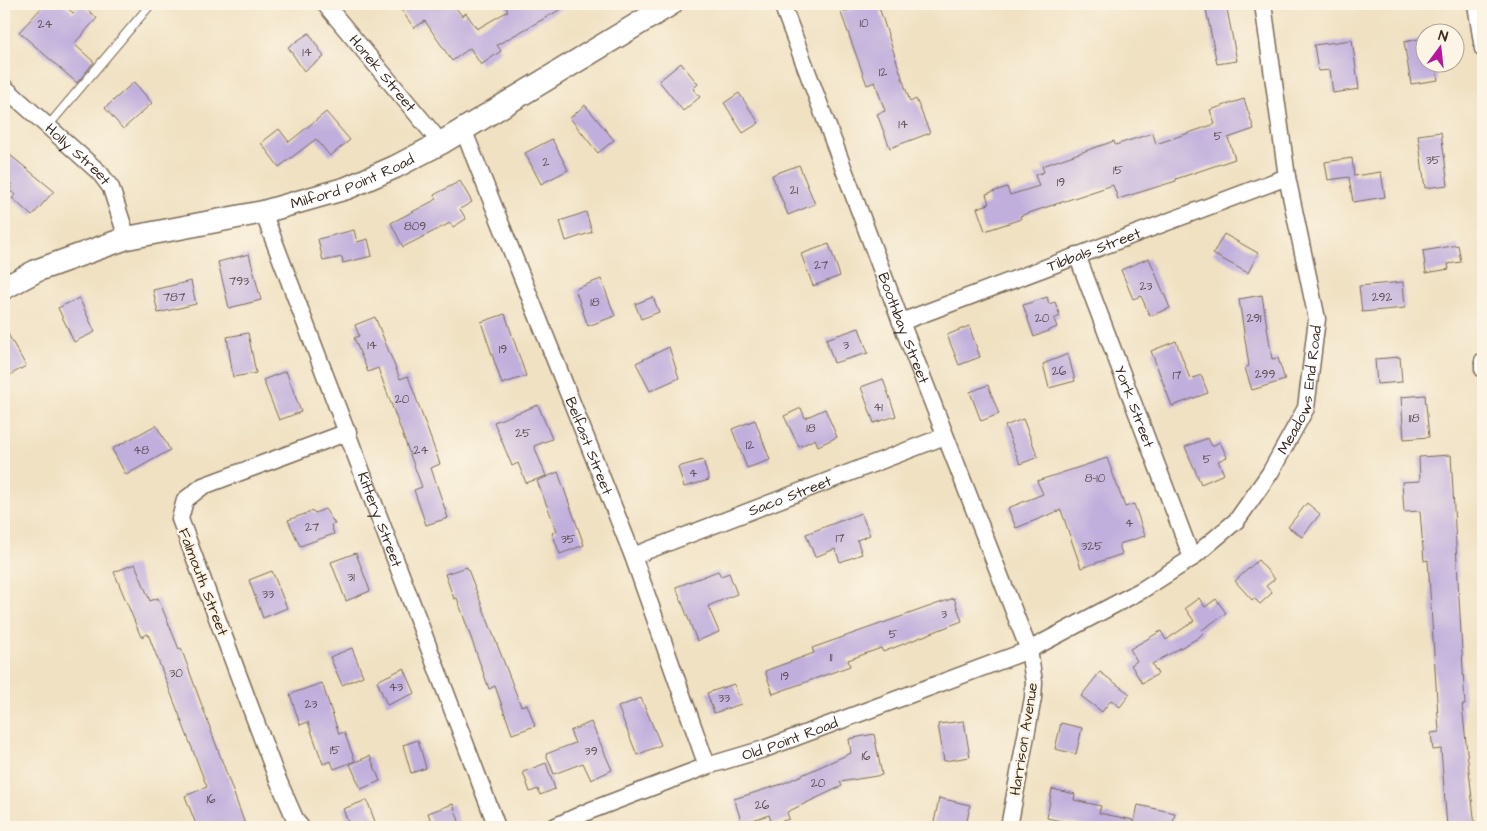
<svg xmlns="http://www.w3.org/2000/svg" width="1487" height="831" font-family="'Architects Daughter',sans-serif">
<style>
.building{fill:#c0afdd}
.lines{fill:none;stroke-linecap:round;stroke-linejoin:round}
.lane-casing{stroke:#7a6a57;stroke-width:10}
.street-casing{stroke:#7a6a57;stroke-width:19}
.secondary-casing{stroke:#7a6a57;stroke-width:25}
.lane{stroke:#fff;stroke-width:8}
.street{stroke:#fff;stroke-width:16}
.secondary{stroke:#fff;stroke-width:22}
.labels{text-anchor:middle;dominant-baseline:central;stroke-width:5;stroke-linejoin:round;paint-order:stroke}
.number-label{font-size:12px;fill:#5c4b4e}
.street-label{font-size:15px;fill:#3b2a1e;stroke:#fcf5e5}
</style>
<rect width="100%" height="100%" fill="#fcf5e5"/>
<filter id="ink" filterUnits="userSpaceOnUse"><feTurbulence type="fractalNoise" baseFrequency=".02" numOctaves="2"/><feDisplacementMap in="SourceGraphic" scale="10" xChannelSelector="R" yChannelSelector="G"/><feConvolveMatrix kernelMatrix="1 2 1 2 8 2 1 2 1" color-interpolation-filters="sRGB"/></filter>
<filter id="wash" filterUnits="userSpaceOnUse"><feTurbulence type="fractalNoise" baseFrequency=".0096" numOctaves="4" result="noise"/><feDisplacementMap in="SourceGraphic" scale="20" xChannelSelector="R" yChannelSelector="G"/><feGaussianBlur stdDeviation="1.12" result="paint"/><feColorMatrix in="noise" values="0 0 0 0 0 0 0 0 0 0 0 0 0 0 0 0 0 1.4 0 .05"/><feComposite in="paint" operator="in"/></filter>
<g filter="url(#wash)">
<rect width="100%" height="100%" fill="#f0e1c2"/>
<g id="blocks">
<g class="building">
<path d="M45,4H63L73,13L81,4L97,18L74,44L94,62L77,83L19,32Z"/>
<path d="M397,4H453L462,16L466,13L477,29L508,11L504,4H570L497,45L501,51L481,65L470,48L452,61L425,21L414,28Z"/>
<path d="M865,4H878L910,102L916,99L930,133L890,148L877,114L885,111L875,82L867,85L841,13Z"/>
<path d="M1205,4H1226L1237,61L1217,64Z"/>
<path d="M309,33L324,57L304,71L288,47Z"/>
<path d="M1424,38V62H1435L1438,80L1411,84L1404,42Z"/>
<path d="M1352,40L1359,89L1333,93L1330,70L1318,71L1314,45Z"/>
<path d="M681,63L698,84L693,89L700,97L683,111L659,81Z"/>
<path d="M134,82L152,103L123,129L105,108Z"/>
<path d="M739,93L759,123L743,133L724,103Z"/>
<path d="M1244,99L1254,129L1228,138L1235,159L1176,179V181L1118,199L1113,185L1020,216L1021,219L985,231L977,208L989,204L986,194L1007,187L1010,195L1039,186L1035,175L1044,172L1042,166L1114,141L1115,145L1153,133L1156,144L1215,124L1210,110Z"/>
<path d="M585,105L614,140L598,153L570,118Z"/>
<path d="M326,112L350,140L330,156L316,139L279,167L261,143L279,129L289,142Z"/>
<path d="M1441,132L1448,185L1425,188L1418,135Z"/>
<path d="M552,139L568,170L541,184L525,153Z"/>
<path d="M10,155L54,191L32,216L12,198L16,195L9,190L13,186L4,178V162Z"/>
<path d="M1352,158L1354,176L1381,172L1385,197L1353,202L1349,177L1328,180L1325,162Z"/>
<path d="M799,165L815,204L788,215L772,175Z"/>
<path d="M460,181L472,202L460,209L466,219L453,227L450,223L403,247L391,223L437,199L434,195Z"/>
<path d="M586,212L592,232L566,241L560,221Z"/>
<path d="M354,230L357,242L368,239L372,256L343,263L342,257L323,261L318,239Z"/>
<path d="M1224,234L1258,253L1248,273L1213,254Z"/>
<path d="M829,244L840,276L813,286L801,254Z"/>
<path d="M1458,245L1461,262L1448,264L1449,269L1426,273L1423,251Z"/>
<path d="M249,254L261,300L229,308L218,262Z"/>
<path d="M1149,258L1170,308L1150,316L1141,296L1133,299L1121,270Z"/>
<path d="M601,279L615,316L588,326L575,289Z"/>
<path d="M191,281L196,304L158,313L153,290Z"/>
<path d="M1403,282L1405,308L1362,312L1359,286Z"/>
<path d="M1262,295L1272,359L1278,358L1285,380L1252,390L1245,368L1249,366L1239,299Z"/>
<path d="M653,297L659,312L641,319L635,304Z"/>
<path d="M1047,297L1049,304L1055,302L1060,316L1054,319L1057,327L1034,337L1023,305Z"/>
<path d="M79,298L95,332L74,342L58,308Z"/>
<path d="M505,314L526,376L502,384L481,322Z"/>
<path d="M375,317L400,379L408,376L440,464L431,468L448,518L426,525L414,490L422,487L378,368L368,372L354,338L359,336L355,325Z"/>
<path d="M969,326L980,357L959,365L947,335Z"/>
<path d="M4,327L26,366L4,378Z"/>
<path d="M859,328L868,353L834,363L826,339Z"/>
<path d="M248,333L256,373L233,377L227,337Z"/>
<path d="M1176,341L1190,379L1201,375L1208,393L1172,406L1151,351Z"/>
<path d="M669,347L679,378L650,391L636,363Z"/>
<path d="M1068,354L1075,381L1049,388L1043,364Z"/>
<path d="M1400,357L1402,382L1377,384L1375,359Z"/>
<path d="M286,371L301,412L279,420L263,380Z"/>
<path d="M883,379L896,416L874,423L861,387Z"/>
<path d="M988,385L999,414L981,421L970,392Z"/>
<path d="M1425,395L1429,437L1404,439L1401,397Z"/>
<path d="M538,405L552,439L534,446L546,476L526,483L518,463L512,466L494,422Z"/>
<path d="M801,408L805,418L825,409L837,437L818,446L815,439L799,447L784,416Z"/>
<path d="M1023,419L1038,457L1020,464L1005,426Z"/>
<path d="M755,420L770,460L747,468L732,429Z"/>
<path d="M156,425L170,450L126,475L112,449Z"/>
<path d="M1208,438L1212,446L1220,442L1227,457L1218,461L1224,474L1201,484L1185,447Z"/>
<path d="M1451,455L1465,705H1462L1475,827H1447L1441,749L1433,750L1431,733L1439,732L1428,560L1424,561L1420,511L1404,512L1402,482L1420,481L1419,457Z"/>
<path d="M1107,458L1125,507L1134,504L1145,536L1119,544L1122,554L1081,568L1061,510L1016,528L1008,508L1043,494L1037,481Z"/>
<path d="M703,460L709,480L684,487L678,467Z"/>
<path d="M558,472L584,545L560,554L552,533L557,531L537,481Z"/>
<path d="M1307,503L1320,514L1302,537L1288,527Z"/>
<path d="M325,509L335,524L331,525L334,534L300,546L288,520L313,511L315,513Z"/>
<path d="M861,513L870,535L857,540L862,554L840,562L835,549L815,557L806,534Z"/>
<path d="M356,553L370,591L346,601L331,562Z"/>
<path d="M1258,560L1275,579L1266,586L1272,593L1260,604L1254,598L1252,600L1235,581Z"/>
<path d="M135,564L150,601L158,598L179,649L181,648L246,827H197L185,796L207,787L148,634L141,637L114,572Z"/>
<path d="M467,567L521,706L527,704L535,726L512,734L495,686L489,689L457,598L454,599L445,574Z"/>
<path d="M272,571L287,608L263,618L249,580Z"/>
<path d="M718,571L721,576L729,573L737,594L708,606L719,632L697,641L676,587Z"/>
<path d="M954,598L962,621L883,652L881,648L848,660L850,666L773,694L765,671L814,653L812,648Z"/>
<path d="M1199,598L1205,607L1216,599L1226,613L1202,630L1204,632L1198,638L1152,664L1158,674L1142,683L1131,665L1137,661L1130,649L1161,631L1166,640L1194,621L1185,608Z"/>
<path d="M352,648L363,676L342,685L330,657Z"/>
<path d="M404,668L415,693L387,705L377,681Z"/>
<path d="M1100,672L1130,694L1120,707L1111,700L1102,712L1081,696Z"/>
<path d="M322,683L339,734L344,732L355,761L334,769L331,761L323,764L308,722L300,725L290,694Z"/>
<path d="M734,684L741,704L714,713L707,693Z"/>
<path d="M641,698L661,745L637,755L618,707Z"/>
<path d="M964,721L970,757L944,761L938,724Z"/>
<path d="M591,722L612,770L591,780L583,763L554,774L546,754L575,743L570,731Z"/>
<path d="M1061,723L1082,728L1076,754L1055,749Z"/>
<path d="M874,734L882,775L840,782L842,786L787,812L789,819L772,824L769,815L742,823L734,799L782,784L851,753L849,739Z"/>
<path d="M418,740L426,768L411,773L403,745Z"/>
<path d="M370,756L380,781L361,789L350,764Z"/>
<path d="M546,763L555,789L540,795L538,789L530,792L523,772Z"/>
<path d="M1052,789L1075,794L1074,800L1101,806L1099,813L1133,820L1132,827H1090L1047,818Z"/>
<path d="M939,798L970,805L966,827H933Z"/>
<path d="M367,800L377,827H350L343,809Z"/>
<path d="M453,804L461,827H433L428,813Z"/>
<path d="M1138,805L1175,813L1172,827H1133Z"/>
</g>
</g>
</g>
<g filter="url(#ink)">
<use href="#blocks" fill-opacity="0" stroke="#7a6a57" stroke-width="1"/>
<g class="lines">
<defs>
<path id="lane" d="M48,126L151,4"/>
<g id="street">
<path id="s1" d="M325,4L441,143"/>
<path id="s2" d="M782,4L901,322L1029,650L1034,682L1033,698L1009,827"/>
<path d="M1476,4L1483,49"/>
<path id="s3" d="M4,87L100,173L111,188L127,238"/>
<path id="s4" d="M463,129L633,556L707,766"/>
<path id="s5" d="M263,212L497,827"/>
<path id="s6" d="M1077,255L1192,558"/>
<path id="s7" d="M901,322L1287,177"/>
<path d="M1483,361V369"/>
<path id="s8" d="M633,556L945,436"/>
<path d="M301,827L296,821L275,773L180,519L185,500L203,486L348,432"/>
<path id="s9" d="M554,827L589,811L707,766L764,749L1029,650L1142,590L1192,558L1237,520L1270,473L1306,408L1317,319L1287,177L1263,4"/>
</g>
<g id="secondary">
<path id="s10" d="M4,288L38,270L127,238L263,212L347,188L395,167L441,143L671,4"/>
</g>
</defs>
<use href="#lane" class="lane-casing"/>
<use href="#street" class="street-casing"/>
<use href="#secondary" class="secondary-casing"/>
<use href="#lane" class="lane"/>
<use href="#street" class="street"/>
<use href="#secondary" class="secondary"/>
</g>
</g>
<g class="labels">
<g class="number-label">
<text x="864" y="23">10</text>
<text x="45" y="24">24</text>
<text x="307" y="52">14</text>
<text x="883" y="72">12</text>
<text x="903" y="124">14</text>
<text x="1218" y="136">5</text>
<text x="1433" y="160">35</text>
<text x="546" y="162">2</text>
<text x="1118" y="170">15</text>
<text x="1061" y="182">19</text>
<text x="794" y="190">21</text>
<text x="415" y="226">809</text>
<text x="821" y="265">27</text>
<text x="239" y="281">793</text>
<text x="1146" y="286">23</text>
<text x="174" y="297">787</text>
<text x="1382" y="297">292</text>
<text x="595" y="302">18</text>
<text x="1042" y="318">20</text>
<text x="1254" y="318">291</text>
<text x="372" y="345">14</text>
<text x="846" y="345">3</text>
<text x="503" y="349">19</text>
<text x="1059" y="371">26</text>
<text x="1265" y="374">299</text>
<text x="1177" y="375">17</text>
<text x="402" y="399">20</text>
<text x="878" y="407">41</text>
<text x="1414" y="418">118</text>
<text x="811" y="428">18</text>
<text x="523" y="433">25</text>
<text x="750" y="445">12</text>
<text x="141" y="450">48</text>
<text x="421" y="450">24</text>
<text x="1207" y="459">5</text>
<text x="693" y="473">4</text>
<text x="1095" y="478">8-10</text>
<text x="1129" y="523">4</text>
<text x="312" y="527">27</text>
<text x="840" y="538">17</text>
<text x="568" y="539">35</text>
<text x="1092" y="546">325</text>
<text x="351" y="577">31</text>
<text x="268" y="594">33</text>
<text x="944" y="614">3</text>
<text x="893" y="634">5</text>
<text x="831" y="657">11</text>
<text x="176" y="673">30</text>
<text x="785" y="676">19</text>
<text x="396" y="687">43</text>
<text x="724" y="698">33</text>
<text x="311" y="704">23</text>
<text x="335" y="750">15</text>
<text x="591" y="751">39</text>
<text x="866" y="756">16</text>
<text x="818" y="783">20</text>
<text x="211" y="799">16</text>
<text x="762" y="805">26</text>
</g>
<g class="street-label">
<text stroke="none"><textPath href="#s1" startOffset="90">Honek Street</textPath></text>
<text stroke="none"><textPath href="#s3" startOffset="100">Holly Street</textPath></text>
<text stroke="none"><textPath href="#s10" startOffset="366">Milford Point Road</textPath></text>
<text stroke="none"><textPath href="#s7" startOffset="206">Tibbals Street</textPath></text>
<text stroke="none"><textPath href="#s2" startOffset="346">Boothbay Street</textPath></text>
<text stroke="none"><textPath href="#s9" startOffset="901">Meadows End Road</textPath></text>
<text stroke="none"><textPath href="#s6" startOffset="162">York Street</textPath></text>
<text stroke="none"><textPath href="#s4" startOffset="341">Belfast Street</textPath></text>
<text stroke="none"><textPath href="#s8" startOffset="168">Saco Street</textPath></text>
<text stroke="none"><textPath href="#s5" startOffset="329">Kittery Street</textPath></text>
<text transform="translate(203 582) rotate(69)">Falmouth Street</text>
<text stroke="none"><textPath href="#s9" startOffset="252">Old Point Road</textPath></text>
<text transform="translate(1024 739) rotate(-81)">Harrison Avenue</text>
</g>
</g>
<rect width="1487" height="831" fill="none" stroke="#fcf5e5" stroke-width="20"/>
<g transform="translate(1440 48) rotate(15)"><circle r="24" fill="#fcf5e5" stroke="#afa495"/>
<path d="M0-4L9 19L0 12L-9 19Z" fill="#b5179e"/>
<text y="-8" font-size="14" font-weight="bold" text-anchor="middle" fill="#3b2a1e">N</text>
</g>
</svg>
